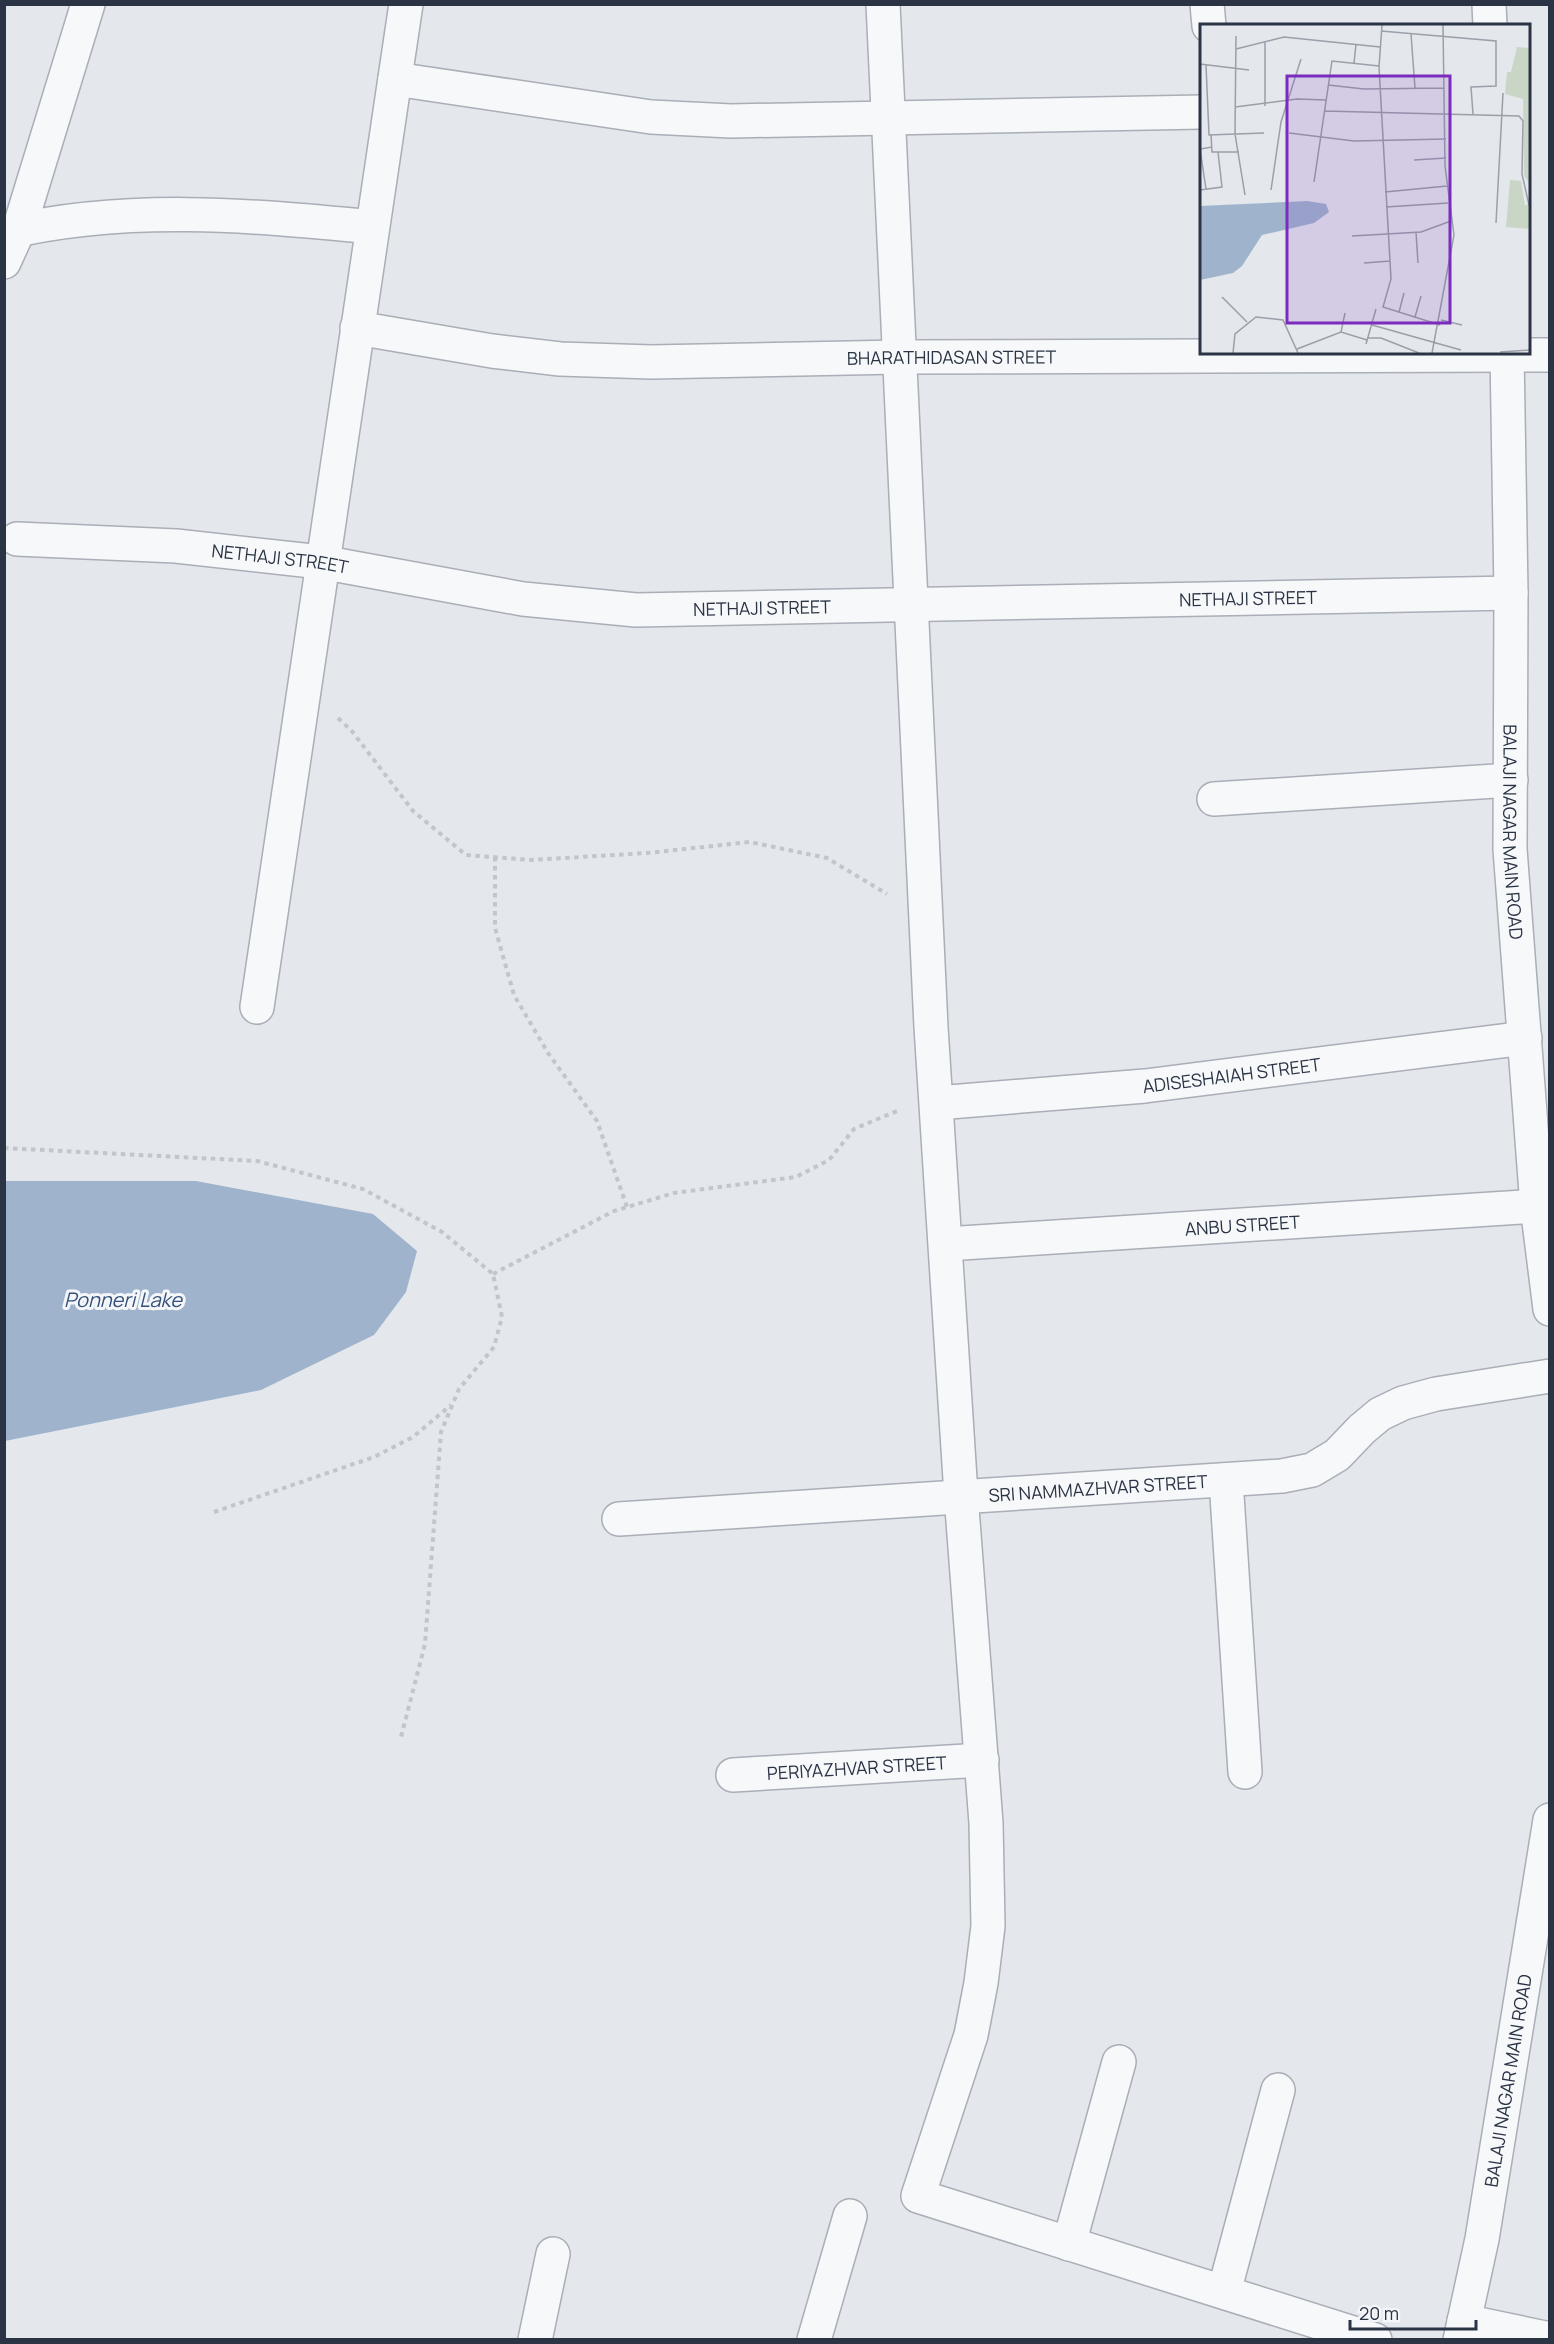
<svg xmlns="http://www.w3.org/2000/svg" width="1554" height="2344" font-family="Manrope,sans-serif">
<style>
.water{fill:#9fb4cc}
.lines{fill:none;stroke-linecap:round;stroke-linejoin:round}
.minor-casing{stroke:#a9aeb7;stroke-width:36}
.path{stroke:#c2c5cb;stroke-width:4;stroke-dasharray:4.5 4.5;stroke-linecap:butt}
.minor{stroke:#f7f8fa;stroke-width:33}
.labels{text-anchor:middle;dominant-baseline:central;stroke-width:6;stroke-linejoin:round;paint-order:stroke}
.street-label{font-size:18px;fill:#2b3445;stroke:#f4f6f9}
.water-label{font-size:20px;font-style:italic;fill:#34527a;stroke:#f4f6f9}
.inset-road{fill:none;stroke:#9a9fa9;stroke-width:1.5}
.view{fill:#7b2cbf;fill-opacity:0.15;stroke:#7b2cbf;stroke-width:3}
.inset-edge{fill:none;stroke:#2b3445;stroke-width:3}
</style>
<rect width="100%" height="100%" fill="#e4e7ec"/>
<path class="water" d="M5,1181H196L373,1214L417,1251L406,1292L374,1335L261,1390L5,1441Z"/>
<g class="lines">
<defs>
<g id="minor">
<path d="M883,4L931,1027L961,1495L986,1823L988,1926L981,1983L971,2035L918,2196L1375,2340"/>
<path d="M1207,4L1209,26"/>
<path d="M1489,4L1490,26"/>
<path d="M395,79L651,117L731,121L1202,112"/>
<path d="M4,233C126,204 249,215 372,227"/>
<path d="M4,262L19,229L88,4"/>
<path id="s1" d="M357,328L492,351L560,359L651,362L899,357L1550,355"/>
<path id="s2" d="M1507,352L1511,593L1510,849L1537,1206L1550,1309"/>
<path id="s3" d="M17,539L176,546L321,562L523,599L636,610L1511,593"/>
<path d="M1214,799L1511,780"/>
<path d="M257,1007L406,4"/>
<path id="s4" d="M937,1103L1145,1086L1525,1038"/>
<path id="s5" d="M946,1244L1537,1206"/>
<path d="M1226,1480L1245,1772"/>
<path id="s6" d="M619,1519L1282,1476L1312,1470L1337,1455L1362,1429L1380,1414L1403,1403L1436,1394L1550,1376"/>
<path id="s7" d="M733,1775L982,1760"/>
<path d="M1069,2244L1119,2062"/>
<path d="M1224,2292L1278,2090"/>
<path d="M1464,2321L1550,2339"/>
<path d="M535,2340L553,2254"/>
<path d="M814,2340L850,2216"/>
<path id="s8" d="M1460,2340L1482,2239L1550,1820"/>
</g>
</defs>
<use href="#minor" class="minor-casing"/>
<g class="path">
<path d="M338,718L351,730L413,811L466,855L531,860L647,853L750,842L827,858L887,894"/>
<path d="M495,857V928L514,995L548,1053L597,1121L627,1207"/>
<path d="M4,1148L257,1161L363,1189L442,1232L493,1274L502,1317L494,1347L459,1389L441,1432L425,1644L401,1737"/>
<path d="M493,1274L614,1211L674,1193L796,1177L829,1160L854,1129L897,1111"/>
<path d="M214,1512L374,1457L413,1437L451,1405"/>
</g>
<use href="#minor" class="minor"/>
</g>
<g class="labels">
<g class="street-label">
<text stroke="none"><textPath href="#s1" startOffset="597">BHARATHIDASAN STREET</textPath></text>
<text stroke="none"><textPath href="#s3" startOffset="264">NETHAJI STREET</textPath></text>
<text stroke="none"><textPath href="#s3" startOffset="1236">NETHAJI STREET</textPath></text>
<text stroke="none"><textPath href="#s3" startOffset="750">NETHAJI STREET</textPath></text>
<text stroke="none"><textPath href="#s2" startOffset="480">BALAJI NAGAR MAIN ROAD</textPath></text>
<text stroke="none"><textPath href="#s4" startOffset="296">ADISESHAIAH STREET</textPath></text>
<text stroke="none"><textPath href="#s5" startOffset="297">ANBU STREET</textPath></text>
<text stroke="none"><textPath href="#s6" startOffset="480">SRI NAMMAZHVAR STREET</textPath></text>
<text stroke="none"><textPath href="#s7" startOffset="124">PERIYAZHVAR STREET</textPath></text>
<text stroke="none"><textPath href="#s8" startOffset="264">BALAJI NAGAR MAIN ROAD</textPath></text>
</g>
<g class="water-label">
<text x="123" y="1299">Ponneri Lake</text>
</g>
</g>
<g transform="translate(1200 24)">
<rect width="330" height="330" fill="#e4e7ec"/>
<path d="M317,23L330,24V161L324,151L323,75L305,70L307,48H311ZM310,156L321,157L325,182L330,179V205L306,203Z" fill="#c9d6c5"/>
<path d="M107,177L126,180L129,188L114,199L62,211L42,242L33,249L0,256V182Z" fill="#9fb4cc"/>
<path class="inset-road" d="M182,1L179,43L191,255L183,283L240,301M181,7L296,17V62L271,63L273,90M211,10L215,64M36,12L35,110L45,171M65,17V82M36,25L84,13L180,23M154,39L156,20M0,40L49,46M6,41L9,111L64,109M128,61L164,65L244,64M35,83L97,75L126,76M124,87L319,92L323,97L322,150L329,181M89,109L154,117L246,115M11,110L12,128H39M214,136L246,134M114,158L132,37L179,42M6,165L0,125L12,123M0,166L22,163L18,128M71,166L81,98L101,35M185,168L247,162M186,183L248,179M296,199L303,69M216,208L218,239M152,212L221,208L251,197M164,239L190,237M22,273L47,298M199,288L204,269M215,293L221,272M241,296L262,301M172,301L261,326M141,308L145,289M168,314H181L219,329M166,320L176,285M97,325L141,308L167,316M300,328L330,326M33,329L35,310L56,293L83,296L98,329M232,329L254,211L245,142L243,1"/>
<path class="view" d="M87,52H250V299H87Z"/>
<rect width="330" height="330" class="inset-edge"/>
</g>
<rect width="1554" height="2344" fill="none" stroke="#2b3445" stroke-width="12"/>
<path d="M1350 2320v9h126v-9" fill="none" stroke="#2b3445" stroke-width="3"/>
<text x="1359" y="2320" font-size="18" fill="#2b3445" stroke="#f4f6f9" stroke-width="4.5" paint-order="stroke">20 m</text>
</svg>
